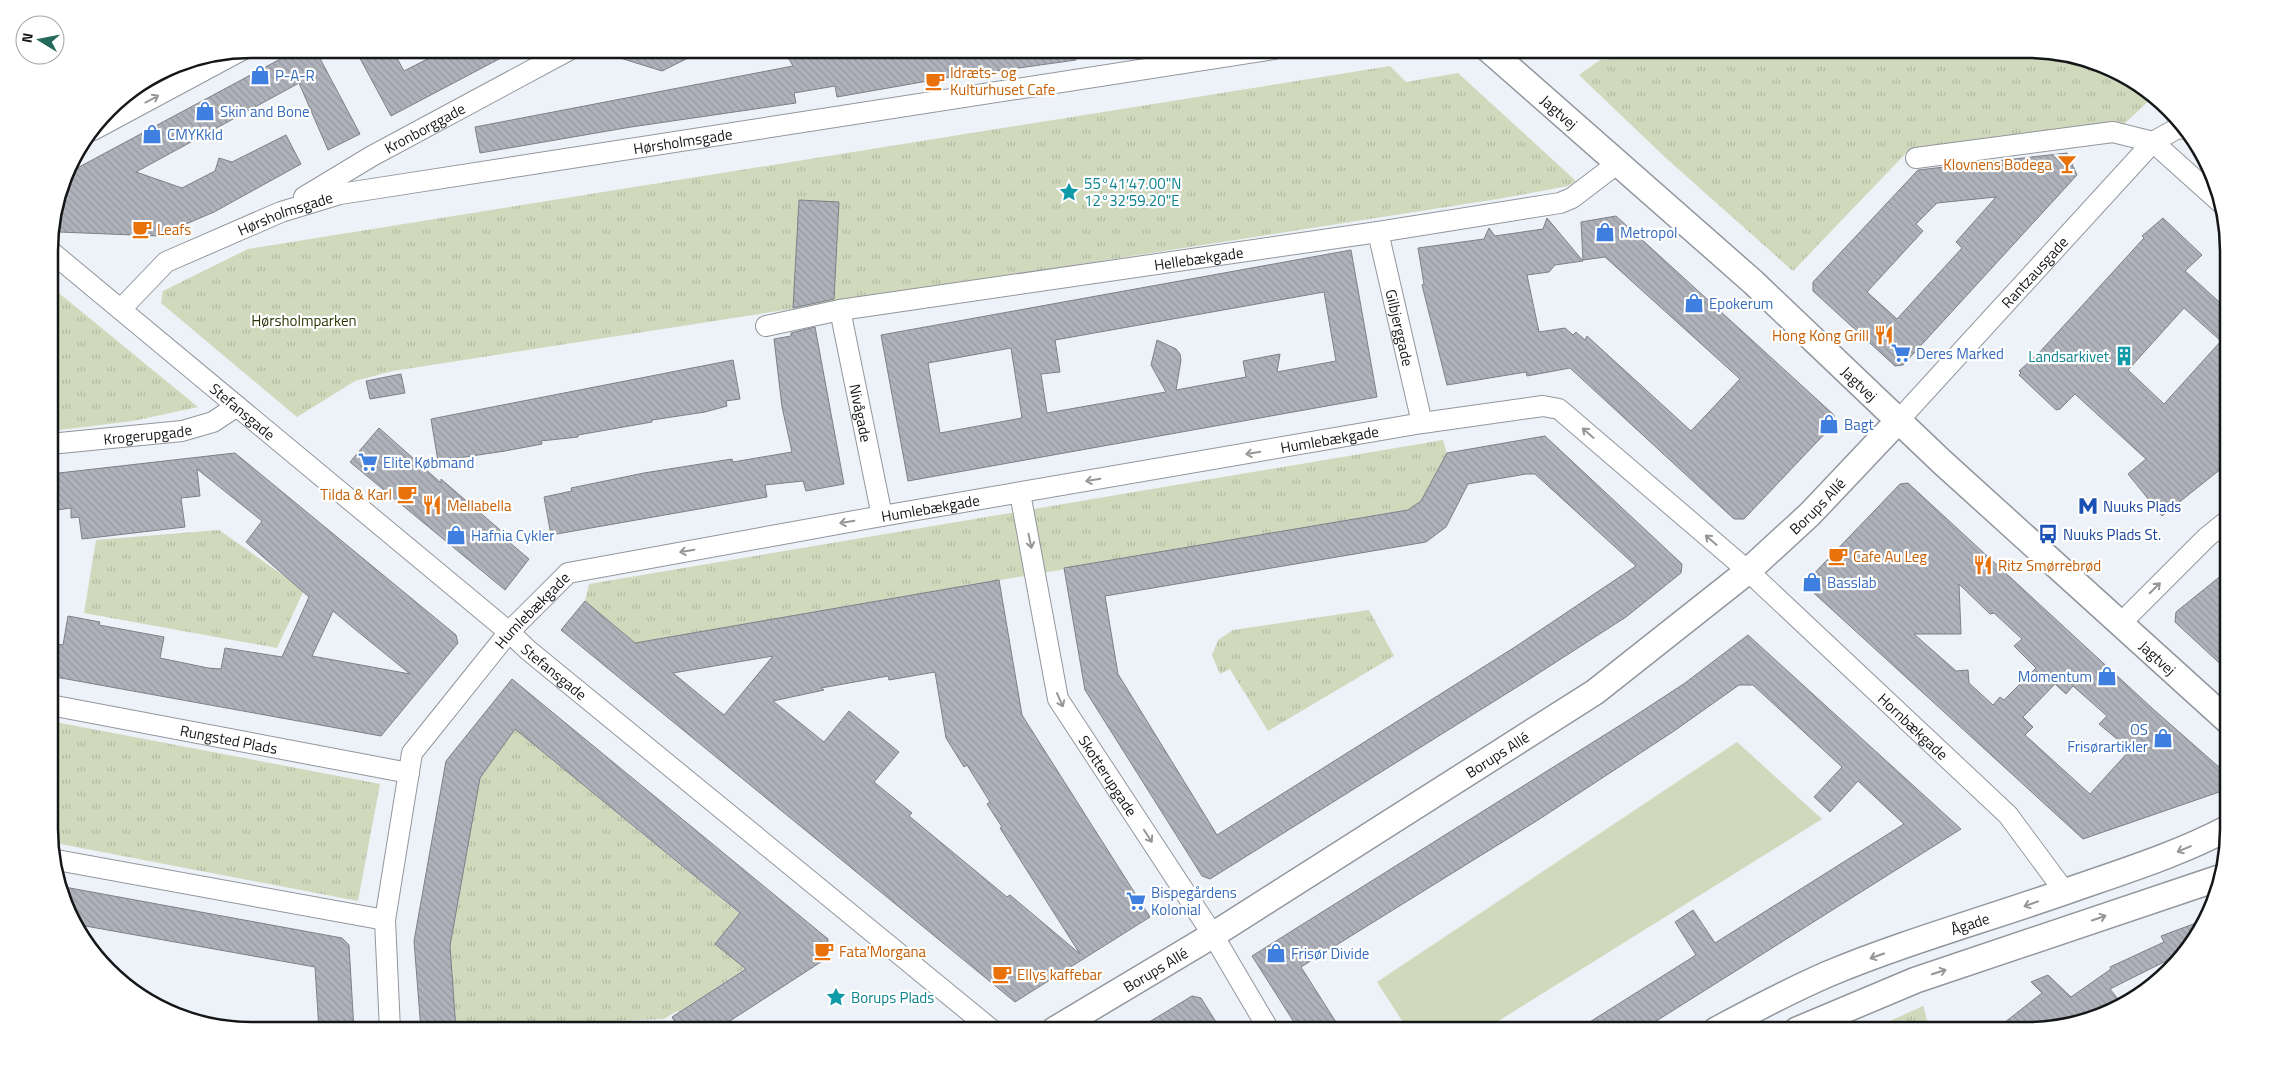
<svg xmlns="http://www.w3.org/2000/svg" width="2277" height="1079" font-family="'Titillium Web',sans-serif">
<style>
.grass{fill:#d0d9bc}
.park{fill:url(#park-tufts)}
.building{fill:url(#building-back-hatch);stroke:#7d8087;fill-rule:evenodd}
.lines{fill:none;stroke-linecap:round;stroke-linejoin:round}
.minor-casing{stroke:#92969d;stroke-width:22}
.tertiary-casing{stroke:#92969d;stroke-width:28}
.minor{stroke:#fff;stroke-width:20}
.tertiary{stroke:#fff;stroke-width:25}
.oneway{stroke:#959697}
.labels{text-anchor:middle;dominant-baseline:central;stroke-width:4.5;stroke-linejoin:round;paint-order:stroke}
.food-label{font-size:15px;fill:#c56008;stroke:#fff;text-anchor:start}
.shop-label{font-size:15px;fill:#366cbe;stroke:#fff;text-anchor:start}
.street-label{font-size:15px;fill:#141618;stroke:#fff}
.culture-label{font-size:15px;fill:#0d838f;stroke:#fff;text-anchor:start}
.park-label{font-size:15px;fill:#2c3706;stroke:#fff}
.transit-label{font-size:15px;fill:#164399;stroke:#fff;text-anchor:start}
.rim{fill:none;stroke:#141618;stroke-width:2.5}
</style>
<defs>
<pattern id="park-tufts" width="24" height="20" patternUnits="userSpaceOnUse" patternTransform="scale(1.25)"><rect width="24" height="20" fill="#d0d9bc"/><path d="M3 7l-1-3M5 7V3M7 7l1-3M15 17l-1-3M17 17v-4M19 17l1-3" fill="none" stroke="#b2baa1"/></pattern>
<pattern id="building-back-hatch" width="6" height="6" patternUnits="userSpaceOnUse" patternTransform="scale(1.25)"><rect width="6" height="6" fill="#afb2ba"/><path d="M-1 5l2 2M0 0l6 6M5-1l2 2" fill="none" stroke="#96989f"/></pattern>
</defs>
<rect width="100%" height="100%" fill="#edf1f8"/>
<path class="grass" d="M1737,742L1822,819L1484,1030H1408L1377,982Z"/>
<g class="park">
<path d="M1747,49H2027L2104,64L2149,90L2151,99L2124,124L1910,149L1793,271L1667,159L1579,75L1600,60Z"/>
<path d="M1390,66L1406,82L1458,73L1576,181L1568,186L1498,199L393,371L355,381L297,417L161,303L163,291L248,249Z"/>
<path d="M49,285L198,407L133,421L50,431Z"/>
<path d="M1443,440L1447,453L1421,501L1408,510L635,643L585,601L589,584Z"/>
<path d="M219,530L304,590L277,648L84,613L96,540Z"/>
<path d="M1369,610L1394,656L1268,731L1230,669L1220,674L1212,655L1218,640L1233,630Z"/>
<path d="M50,721L380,784L358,901L50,842Z"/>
<path d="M515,729L745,918L775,949L679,1012L677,1011L664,1019L456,1027L450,946L480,778Z"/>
<path d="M1923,1006L1930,1030H1870Z"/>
</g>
<g class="building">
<path d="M299,49H315L360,134L328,150L299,83L136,172L182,188L215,171L219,158L232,162L286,135L301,164L214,212L158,236L59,232L52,226L66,174Z"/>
<path d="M355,49H392L404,71L447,49H518L391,116Z"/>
<path d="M604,49H706L662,71L604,53Z"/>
<path d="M783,49H835V52L857,49H1076V60L990,72V70L837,97L835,86L794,93L796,103L631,127L480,153L475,127L793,66Z"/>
<path d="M2067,153L2077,175L1903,365L1895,366L1813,291V282L1918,170ZM1996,197L1956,242L1962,248L1897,319L1867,292L1923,231L1916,224L1937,203Z"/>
<path d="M799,200L839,202L834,299L793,308Z"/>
<path d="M1616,216L1834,415V424L1744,519H1734L1570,368L1527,376L1526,372L1447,385L1422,285L1424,284L1418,248L1484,239L1489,228L1495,236L1543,229L1547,218L1583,261L1555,265L1549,272L1527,275L1539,332L1565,328L1573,335L1576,332L1585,340L1587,336L1691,431L1740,379L1605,257L1583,260L1581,222Z"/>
<path d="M2163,218L2202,255L2185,271L2227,309V464L2162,516L2128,474L2146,459L2075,394L2060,409L2056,410L2019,375L2021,373L2019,371L2037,355L2144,238L2142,236ZM2184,308L2221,341L2164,404L2128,370Z"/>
<path d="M1351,250L1377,397L908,481L881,335ZM1324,292L1336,361L1277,372L1280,354L1243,361L1246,377L1176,390L1181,360L1180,354L1176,349L1157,340L1151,365L1166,392L1047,413L1041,374L1060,372L1055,340ZM1011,348L1022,418L940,433L928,363Z"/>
<path d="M815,327L844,484L806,491L803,481L765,485L767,497L551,535L544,497L572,491L571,488L644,473L732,459L733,462L792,452L782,407L774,339L791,336V333Z"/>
<path d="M733,360L740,399L726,401L727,406L705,412L652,420V422L578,435V437L541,441L542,444L505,451L438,461L431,419Z"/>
<path d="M401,374L405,393L370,399L366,381Z"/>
<path d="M379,428L441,483V479L514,542H509L529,559L505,590L350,462Z"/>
<path d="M1545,436L1682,564L1681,573L1626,617L1525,682L1210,879L1202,876L1085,690L1064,568L1408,510L1421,501L1447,453ZM1526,474H1535L1636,566L1515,647L1217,835L1118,674L1105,596L1426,542L1446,527L1468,484Z"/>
<path d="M235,453L456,635L458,643L381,736L50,676V643L63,645L68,616L100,622L99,625L164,637L160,658L208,668L221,669L225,648L282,657L309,597L246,542L262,521L197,469L200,496L181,498L185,527L82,539L79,517L71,518V508L50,511V474ZM333,611L351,626L410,674L312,656Z"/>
<path d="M1908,483L2153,709L2228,775V789L2083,839L1804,584L1900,484ZM1959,584L1990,614L1994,613L2022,639L2014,646L2036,668L2004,700L2000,697L1993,705L1969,683L1968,670L1956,671L1914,634H1961ZM2055,684L2066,694L2073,686L2107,716L2099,724L2130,750L2090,794L2025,735L2033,727L2023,717Z"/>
<path d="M2228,570V671L2175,622L2176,612Z"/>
<path d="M999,580L1022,715L1150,917L1015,1002L561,630L585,601L635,643ZM773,656L724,715L673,673ZM935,672L946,738L964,767L967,765L990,802L987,804L1002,827L1000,828L1080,954L1010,895L1007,897L909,816L912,813L874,782L899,752L849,711L824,742L773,701L824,690L821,688L888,676L889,680Z"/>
<path d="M1748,635L1961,829L1642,1030H1577L1696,955L1675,922L1693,910L1715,943L1904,824L1858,781L1830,812L1814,797L1842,767L1753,685H1739L1674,731L1538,820L1301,967L1341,1030H1299L1252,956L1630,719L1685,683Z"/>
<path d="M512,679L828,939L827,958L716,1030H680L672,1017L746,969L715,944L740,913L515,729L480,778L450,946L456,1030H421L414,941L446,761Z"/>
<path d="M59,886L342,938L349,945L354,1030H319L315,967L74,924L64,906Z"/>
<path d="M2196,923L2189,947L2174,963L2172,958L2110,989L2122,1004L2091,1020L2040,1030H1995L2042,993L2031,982L2048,975L2071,997L2111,969L2110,967L2164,942L2161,936Z"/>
<path d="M1192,996L1201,998L1221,1030H1136Z"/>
</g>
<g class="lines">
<defs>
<g id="minor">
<path d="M93,130L242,50"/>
<path d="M1916,158L2113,132L2153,142L2221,203"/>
<path id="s1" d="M304,197L372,156L571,49"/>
<path id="s2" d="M1378,232L1422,423"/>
<path id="s3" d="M49,250C203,377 355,506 509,632L528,650L992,1030"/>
<path id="s4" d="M121,309L166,262L281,212L340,194L1274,49"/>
<path id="s5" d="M840,310L882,516"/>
<path id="s6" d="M766,326L840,310L1378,232L1560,203L1572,198L1618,163"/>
<path id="s7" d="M1898,421L2153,142L2176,129L2187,128"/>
<path id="s8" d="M50,444L182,431L213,422L237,406"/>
<path id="s9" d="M1020,493L1058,699L1213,935L1269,1030"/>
<path d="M2121,623L2207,537L2227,521"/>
<path id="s10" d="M50,705L409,773"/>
<path d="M51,859L385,920"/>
<path id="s11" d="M390,1030L385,920L412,753L509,632L568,573L882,516L1422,423L1543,406L1559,409L1748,571L2008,815L2065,892"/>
</g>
<g id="tertiary">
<path id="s12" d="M1488,49L1753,282L1942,462L2228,721"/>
<path id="s13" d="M1054,1030L1213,935L1595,692L1748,571L1810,514L1898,421"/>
<path id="s14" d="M1716,1030C1753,1010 1789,991 1828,974C1905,942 1987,919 2067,891C2121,872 2177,855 2228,828"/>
<path d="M1797,1030L1916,980L2219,878"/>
</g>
</defs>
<use href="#minor" class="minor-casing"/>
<use href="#tertiary" class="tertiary-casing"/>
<use href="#minor" class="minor"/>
<use href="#tertiary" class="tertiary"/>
</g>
<defs><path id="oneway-shaft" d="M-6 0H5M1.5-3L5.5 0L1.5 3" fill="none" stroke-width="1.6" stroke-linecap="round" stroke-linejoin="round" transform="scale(1.25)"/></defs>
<g class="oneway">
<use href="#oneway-shaft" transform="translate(152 99) rotate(-28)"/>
<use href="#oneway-shaft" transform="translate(1588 433) rotate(-139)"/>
<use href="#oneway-shaft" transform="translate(1253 453) rotate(170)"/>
<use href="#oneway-shaft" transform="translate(1093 480) rotate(170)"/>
<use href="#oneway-shaft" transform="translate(847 522) rotate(170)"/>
<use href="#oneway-shaft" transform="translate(1711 540) rotate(-139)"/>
<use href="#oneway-shaft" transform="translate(1030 541) rotate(78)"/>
<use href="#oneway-shaft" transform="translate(687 551) rotate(170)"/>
<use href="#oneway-shaft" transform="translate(2155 588) rotate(-45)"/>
<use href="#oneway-shaft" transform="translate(1060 700) rotate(66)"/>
<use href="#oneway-shaft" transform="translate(1148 836) rotate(57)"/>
<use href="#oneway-shaft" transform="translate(2184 849) rotate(157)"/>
<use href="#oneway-shaft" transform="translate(2031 904) rotate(160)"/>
<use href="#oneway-shaft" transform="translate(2099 918) rotate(-19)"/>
<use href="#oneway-shaft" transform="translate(1877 956) rotate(161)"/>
<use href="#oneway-shaft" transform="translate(1939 972) rotate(-18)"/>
</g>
<defs>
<symbol id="shop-bare" viewBox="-9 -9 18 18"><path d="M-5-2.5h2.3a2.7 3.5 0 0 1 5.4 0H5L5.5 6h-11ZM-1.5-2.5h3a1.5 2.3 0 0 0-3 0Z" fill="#3f7fe0" stroke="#fff" stroke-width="2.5" paint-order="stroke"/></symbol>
<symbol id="cafe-bare" viewBox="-9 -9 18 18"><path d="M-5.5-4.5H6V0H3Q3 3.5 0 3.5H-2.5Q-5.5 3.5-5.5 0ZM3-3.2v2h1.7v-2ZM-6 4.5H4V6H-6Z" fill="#e8710a" stroke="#fff" stroke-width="2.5" paint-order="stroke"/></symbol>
<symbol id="bar-bare" viewBox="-9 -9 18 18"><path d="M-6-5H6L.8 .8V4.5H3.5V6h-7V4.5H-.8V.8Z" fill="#e8710a" stroke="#fff" stroke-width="2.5" paint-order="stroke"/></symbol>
<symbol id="sight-bare" viewBox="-9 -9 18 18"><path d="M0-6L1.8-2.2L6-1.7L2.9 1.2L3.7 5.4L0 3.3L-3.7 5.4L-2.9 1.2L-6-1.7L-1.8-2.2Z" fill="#0f9aa8" stroke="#fff" stroke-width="2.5" paint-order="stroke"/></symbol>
<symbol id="restaurant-bare" viewBox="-9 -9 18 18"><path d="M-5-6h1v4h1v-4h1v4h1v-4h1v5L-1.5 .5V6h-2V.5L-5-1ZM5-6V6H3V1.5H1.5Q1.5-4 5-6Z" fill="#e8710a" stroke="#fff" stroke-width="2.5" paint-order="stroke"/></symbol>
<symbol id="supermarket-bare" viewBox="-9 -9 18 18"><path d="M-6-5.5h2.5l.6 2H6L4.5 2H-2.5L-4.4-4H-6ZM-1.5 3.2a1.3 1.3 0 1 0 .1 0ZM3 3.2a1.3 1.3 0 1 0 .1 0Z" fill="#3f7fe0" stroke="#fff" stroke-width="2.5" paint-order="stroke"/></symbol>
<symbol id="building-bare" viewBox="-9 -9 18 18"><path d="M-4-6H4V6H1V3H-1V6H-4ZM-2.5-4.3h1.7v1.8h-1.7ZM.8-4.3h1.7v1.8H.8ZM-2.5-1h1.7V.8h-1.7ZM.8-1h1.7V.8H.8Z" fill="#0f9aa8" stroke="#fff" stroke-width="2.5" paint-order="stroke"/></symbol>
<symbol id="metro-bare" viewBox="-9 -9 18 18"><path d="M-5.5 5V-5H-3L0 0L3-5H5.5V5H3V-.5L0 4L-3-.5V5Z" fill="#1a4fb4" stroke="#fff" stroke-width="2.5" paint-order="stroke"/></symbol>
<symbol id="bus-bare" viewBox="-9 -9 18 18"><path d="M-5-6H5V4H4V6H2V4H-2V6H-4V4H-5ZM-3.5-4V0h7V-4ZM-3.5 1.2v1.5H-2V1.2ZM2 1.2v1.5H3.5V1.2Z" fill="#1a4fb4" stroke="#fff" stroke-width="2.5" paint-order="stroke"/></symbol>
</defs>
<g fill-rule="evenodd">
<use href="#shop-bare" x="246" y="61" width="28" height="28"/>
<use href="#cafe-bare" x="921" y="67" width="28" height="28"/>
<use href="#shop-bare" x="191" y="97" width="28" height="28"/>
<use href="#shop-bare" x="138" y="120" width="28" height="28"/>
<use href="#bar-bare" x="2053" y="150" width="28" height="28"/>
<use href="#sight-bare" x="1055" y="178" width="28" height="28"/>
<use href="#cafe-bare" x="128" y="215" width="28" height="28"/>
<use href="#shop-bare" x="1591" y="218" width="28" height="28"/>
<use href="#shop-bare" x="1680" y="289" width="28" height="28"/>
<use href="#restaurant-bare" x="1870" y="321" width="28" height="28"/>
<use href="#supermarket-bare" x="1887" y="339" width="28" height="28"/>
<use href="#building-bare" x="2110" y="342" width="28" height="28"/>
<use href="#shop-bare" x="1815" y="410" width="28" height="28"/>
<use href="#supermarket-bare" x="354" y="448" width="28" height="28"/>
<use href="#cafe-bare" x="393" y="480" width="28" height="28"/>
<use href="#restaurant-bare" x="418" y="491" width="28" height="28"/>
<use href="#metro-bare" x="2074" y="492" width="28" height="28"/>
<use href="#bus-bare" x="2034" y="520" width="28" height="28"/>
<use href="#shop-bare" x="442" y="521" width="28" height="28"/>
<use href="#cafe-bare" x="1824" y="542" width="28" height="28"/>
<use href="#restaurant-bare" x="1969" y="551" width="28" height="28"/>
<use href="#shop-bare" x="1798" y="568" width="28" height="28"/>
<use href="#shop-bare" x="2093" y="662" width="28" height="28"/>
<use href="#shop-bare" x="2149" y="724" width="28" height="28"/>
<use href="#supermarket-bare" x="1122" y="887" width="28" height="28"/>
<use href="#cafe-bare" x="810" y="937" width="28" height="28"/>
<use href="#shop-bare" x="1262" y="939" width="28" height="28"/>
<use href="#cafe-bare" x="988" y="960" width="28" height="28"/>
<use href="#sight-bare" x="822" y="983" width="28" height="28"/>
</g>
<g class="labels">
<g class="food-label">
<text x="950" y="72">Idræts- og<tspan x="950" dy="17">Kulturhuset Cafe</tspan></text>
<text x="2052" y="164" text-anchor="end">Klovnens Bodega</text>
<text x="157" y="229">Leafs</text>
<text x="1869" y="335" text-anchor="end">Hong Kong Grill</text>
<text x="392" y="494" text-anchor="end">Tilda &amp; Karl</text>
<text x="447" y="505">Mellabella</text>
<text x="1853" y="556">Cafe Au Leg</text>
<text x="1998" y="565">Ritz Smørrebrød</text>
<text x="839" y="951">Fata'Morgana</text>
<text x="1017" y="974">Ellys kaffebar</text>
</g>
<g class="shop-label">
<text x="275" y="75">P-A-R</text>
<text x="220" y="111">Skin and Bone</text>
<text x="167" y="134">CMYKkld</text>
<text x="1620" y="232">Metropol</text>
<text x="1709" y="303">Epokerum</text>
<text x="1916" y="353">Deres Marked</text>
<text x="1844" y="424">Bagt</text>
<text x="383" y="462">Elite Købmand</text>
<text x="471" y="535">Hafnia Cykler</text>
<text x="1827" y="582">Basslab</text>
<text x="2092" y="676" text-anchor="end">Momentum</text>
<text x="2148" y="729" text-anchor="end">OS<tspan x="2148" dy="17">Frisørartikler</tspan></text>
<text x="1151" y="892">Bispegårdens<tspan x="1151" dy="17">Kolonial</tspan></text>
<text x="1291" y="953">Frisør Divide</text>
</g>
<g class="street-label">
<text stroke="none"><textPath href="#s12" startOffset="95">Jagtvej</textPath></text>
<text stroke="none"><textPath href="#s1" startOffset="139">Kronborggade</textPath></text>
<text stroke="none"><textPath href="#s4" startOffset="599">Hørsholmsgade</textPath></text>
<text stroke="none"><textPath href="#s4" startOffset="194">Hørsholmsgade</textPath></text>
<text stroke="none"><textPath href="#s6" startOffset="438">Hellebækgade</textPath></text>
<text stroke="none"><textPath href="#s7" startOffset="202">Rantzausgade</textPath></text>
<text stroke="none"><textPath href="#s2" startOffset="98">Gilbjerggade</textPath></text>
<text stroke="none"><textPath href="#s12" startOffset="500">Jagtvej</textPath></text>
<text stroke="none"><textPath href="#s3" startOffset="252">Stefansgade</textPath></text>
<text stroke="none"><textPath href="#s5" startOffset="105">Nivågade</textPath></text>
<text stroke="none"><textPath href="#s8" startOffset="98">Krogerupgade</textPath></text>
<text stroke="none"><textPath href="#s11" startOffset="1291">Humlebækgade</textPath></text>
<text stroke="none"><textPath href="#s13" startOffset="928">Borups Allé</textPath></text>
<text stroke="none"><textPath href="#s11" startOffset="886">Humlebækgade</textPath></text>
<text stroke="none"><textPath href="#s11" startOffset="466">Humlebækgade</textPath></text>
<text stroke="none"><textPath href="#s12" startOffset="905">Jagtvej</textPath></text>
<text stroke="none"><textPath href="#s3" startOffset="658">Stefansgade</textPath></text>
<text stroke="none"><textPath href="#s11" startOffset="1999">Hornbækgade</textPath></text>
<text stroke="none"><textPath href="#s10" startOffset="182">Rungsted Plads</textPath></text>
<text stroke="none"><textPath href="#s13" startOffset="522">Borups Allé</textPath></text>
<text stroke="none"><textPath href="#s9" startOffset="301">Skotterupgade</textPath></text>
<text stroke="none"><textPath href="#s14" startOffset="276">Ågade</textPath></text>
<text stroke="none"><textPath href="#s13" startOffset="118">Borups Allé</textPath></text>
</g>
<g class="culture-label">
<text x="1084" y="183">55°41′47.00"N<tspan x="1084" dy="17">12°32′59.20"E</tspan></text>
<text x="2109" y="356" text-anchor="end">Landsarkivet</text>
<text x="851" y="997">Borups Plads</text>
</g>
<g class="park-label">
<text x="304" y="320">Hørsholmparken</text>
</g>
<g class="transit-label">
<text x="2103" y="506">Nuuks Plads</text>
<text x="2063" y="534">Nuuks Plads St.</text>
</g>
</g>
<path d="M0 0H2277V1079H0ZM251 58H2027A193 193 0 0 1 2220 251V829A193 193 0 0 1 2027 1022H251A193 193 0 0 1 58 829V251A193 193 0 0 1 251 58Z" fill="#fff" fill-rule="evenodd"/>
<path class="rim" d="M251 58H2027A193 193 0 0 1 2220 251V829A193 193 0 0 1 2027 1022H251A193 193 0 0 1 58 829V251A193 193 0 0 1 251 58Z"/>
<g transform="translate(40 40) rotate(280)"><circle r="24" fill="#ffffff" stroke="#a1a2a3"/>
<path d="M0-4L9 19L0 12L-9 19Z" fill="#24695b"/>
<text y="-8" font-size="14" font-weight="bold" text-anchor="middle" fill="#141618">N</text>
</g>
</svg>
